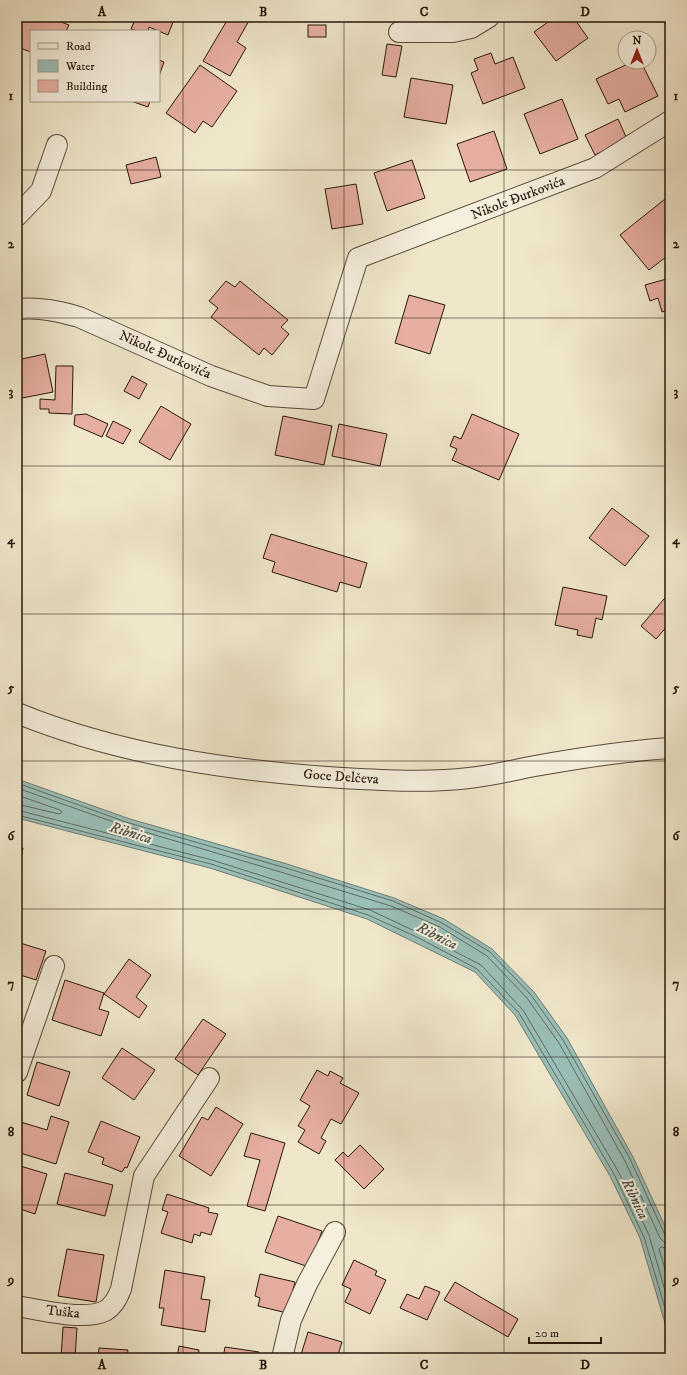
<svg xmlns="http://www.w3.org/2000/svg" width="687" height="1375" font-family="'IM FELL DW Pica',serif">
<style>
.water{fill:#9abfb8;stroke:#6c7c73}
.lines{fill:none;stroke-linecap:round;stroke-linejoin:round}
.shore{stroke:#606b62;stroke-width:1}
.building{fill:#e7afa2;stroke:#27170c}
.street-casing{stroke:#594b3c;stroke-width:22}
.street{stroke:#f5efdd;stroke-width:20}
.grid{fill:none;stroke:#27170c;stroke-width:1;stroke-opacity:0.55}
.labels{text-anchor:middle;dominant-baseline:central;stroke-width:4;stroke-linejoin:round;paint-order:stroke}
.street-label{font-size:14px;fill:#27170c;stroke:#f5efdd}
.water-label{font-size:15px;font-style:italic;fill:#4f5248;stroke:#f5efdd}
.neatline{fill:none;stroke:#27170c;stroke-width:1.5}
.grid-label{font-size:13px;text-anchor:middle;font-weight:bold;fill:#27170c}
</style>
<rect width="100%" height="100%" fill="#f0e7cb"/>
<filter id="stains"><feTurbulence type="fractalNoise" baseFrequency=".005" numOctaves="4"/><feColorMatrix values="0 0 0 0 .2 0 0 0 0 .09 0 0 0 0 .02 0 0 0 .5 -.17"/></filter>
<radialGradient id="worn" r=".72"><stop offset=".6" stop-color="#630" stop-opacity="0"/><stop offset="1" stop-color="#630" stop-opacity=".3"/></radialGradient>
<path class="water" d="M17,779L130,819L287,864L394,898L444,919L492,949L534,992L567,1038L633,1157L670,1237V1340L640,1238L610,1176L515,1015L475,972L367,919L210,868L17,818Z"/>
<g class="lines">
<g class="shore">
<path d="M17,783L129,823L286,868L393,901L442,923L490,952L531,995L563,1040L630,1159L665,1235L670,1238"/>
<path d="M17,788L128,827L284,873L391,906L440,927L487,956L527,998L559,1043L625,1161L660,1238L664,1242L670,1243"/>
<path d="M17,795L60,810L62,812L59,814L17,804"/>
<path d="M17,810L212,860L370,910L421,934L481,965L523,1010L618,1171L649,1235L670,1308"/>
<path d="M17,815L211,864L368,915L419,938L477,969L519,1013L614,1174L644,1237L670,1325"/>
<path d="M670,1249L661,1247L659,1249L670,1286"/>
</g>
</g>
<g class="building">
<path d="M19,17H48L69,25L66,31H31V52L17,47V23Z"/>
<path d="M136,17H175L168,35L149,27L148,31H137L131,29Z"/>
<path d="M229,17H251L237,42L246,48L230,76L203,61Z"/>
<path d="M555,17H573L588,38L556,61L534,32Z"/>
<rect x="308" y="25" width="18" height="12"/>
<path d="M387,44L402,46L396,77L382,75Z"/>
<path d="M491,53L495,64L513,57L525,88L483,104L471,73L478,70L474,59Z"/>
<path d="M159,60L164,62L159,76Z"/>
<path d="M632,62H641L658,96L625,112L619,99L608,104L596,79Z"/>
<path d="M200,65L237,91L212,127L203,121L195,133L166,113Z"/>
<path d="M411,78L453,85L446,124L404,117Z"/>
<path d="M562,99L578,139L540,154L524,114Z"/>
<path d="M131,101H150L148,107Z"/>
<path d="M618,119L627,139L595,155L585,135Z"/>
<path d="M494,131L507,169L470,182L457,144Z"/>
<path d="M156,157L161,177L131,184L126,165Z"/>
<path d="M412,160L425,198L387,211L374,173Z"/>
<path d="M356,184L363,224L332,229L325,189Z"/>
<path d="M670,195V254L649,270L620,235Z"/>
<path d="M670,278V309L662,312L658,298L650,301L645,285Z"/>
<path d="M226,281L235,287L240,281L288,320L281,327L289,334L272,355L264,348L259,355L211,317L218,308L209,301Z"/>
<path d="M409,295L445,305L430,354L395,343Z"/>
<path d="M45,354L53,392L17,399V360Z"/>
<path d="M56,366H73L72,414L49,413V409H40V399L55,400Z"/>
<path d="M132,376L147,384L139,399L124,391Z"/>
<path d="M161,406L191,424L170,460L139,442Z"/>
<path d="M86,414L108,424L102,437L74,425L75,415Z"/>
<path d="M472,414L519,434L499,480L452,460L457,449L450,446L454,436L461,439Z"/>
<path d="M283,416L332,426L324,465L275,455Z"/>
<path d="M113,421L131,430L123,444L106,436Z"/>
<path d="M339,424L387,434L380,466L332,456Z"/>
<path d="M612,508L649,536L625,566L589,538Z"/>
<path d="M271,534L367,563L360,588L340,582L337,592L272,572L275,562L263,558Z"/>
<path d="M563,587L607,596L602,620L596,618L592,638L577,635L578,630L555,625Z"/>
<path d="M670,592V623L656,639L641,626Z"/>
<path d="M17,846L23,848L18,871H17Z"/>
<path d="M17,942L46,951L36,980L17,974L20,958L17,957Z"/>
<path d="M129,959L151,975L136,997L147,1006L139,1018L104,994Z"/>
<path d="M65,980L104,993L99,1009L109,1012L101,1036L52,1020Z"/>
<path d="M203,1019L226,1034L198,1075L175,1059Z"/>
<path d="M122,1048L155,1070L134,1100L102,1078Z"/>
<path d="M37,1062L70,1072L59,1106L27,1095Z"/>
<path d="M317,1070L328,1076L330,1071L343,1078L340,1083L359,1093L341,1124L331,1119L321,1138L326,1141L319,1154L298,1142L305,1130L298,1126L310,1106L300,1100Z"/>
<path d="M216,1107L243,1124L211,1176L179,1156L202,1117L208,1120Z"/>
<path d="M51,1116L69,1122L56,1164L17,1152V1121L47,1130Z"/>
<path d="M101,1121L140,1137L127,1168L125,1167L122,1172L102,1164L104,1158L88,1152Z"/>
<path d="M251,1133L285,1143L265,1211L247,1206L260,1160L244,1156Z"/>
<path d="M360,1145L384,1169L364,1189L335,1160L343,1152L348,1157Z"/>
<path d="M17,1165L47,1174L35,1214L17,1208Z"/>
<path d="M65,1173L113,1185L105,1216L57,1204Z"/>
<path d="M167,1194L209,1208L208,1212L218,1214L211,1235L201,1232L200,1236L194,1234L192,1243L161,1233L168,1212L162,1210Z"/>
<path d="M278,1216L322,1231L309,1267L265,1252Z"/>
<path d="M67,1249L104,1255L96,1302L58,1296Z"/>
<path d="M354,1260L377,1271L375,1275L386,1280L370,1314L345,1302L351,1289L342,1285Z"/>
<path d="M165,1270L205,1277L201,1299L210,1300L205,1332L161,1325L164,1308H159Z"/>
<path d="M260,1274L295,1282L287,1313L258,1306L260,1298L255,1296Z"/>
<path d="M455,1282L518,1319L508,1337L444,1300Z"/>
<path d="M425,1286L440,1292L427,1320L400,1308L407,1294L419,1299Z"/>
<path d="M63,1327L77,1328L75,1358H61Z"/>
<path d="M308,1332L342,1342L337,1358H300Z"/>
<path d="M179,1346L199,1350L198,1358H177Z"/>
<path d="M225,1347L259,1352L258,1358H223Z"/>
<path d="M99,1348L128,1350L127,1358H98Z"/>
<path d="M377,1355L387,1358H376Z"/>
</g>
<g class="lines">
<defs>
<g id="street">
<path d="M399,32H453L471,28L489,17"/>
<path d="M17,216L41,191L57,145"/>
<path d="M17,309C39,307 58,311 79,317L211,376L268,396L314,399L358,258L595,168L670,121"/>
<path d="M17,713C120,755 232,771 342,778C384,780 427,783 469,778C491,776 513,770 535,766C580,758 624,751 670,748"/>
<path d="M17,1072L54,966"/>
<path d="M17,1306C39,1310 85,1321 105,1311C114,1306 118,1297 121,1289L144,1176L209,1078"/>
<path d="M282,1358L291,1320L307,1284L335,1232"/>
</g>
</defs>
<use href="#street" class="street-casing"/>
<use href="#street" class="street"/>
</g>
<path class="grid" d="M183,17V1358M344,17V1358M504,17V1358M17,170H670M17,318H670M17,466H670M17,614H670M17,761H670M17,909H670M17,1057H670M17,1205H670"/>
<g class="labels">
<g class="street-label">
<text transform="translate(518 198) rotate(-21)">Nikole Đurkovića</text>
<text transform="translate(165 355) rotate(24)">Nikole Đurkovića</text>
<text transform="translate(341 777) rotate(4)">Goce Delčeva</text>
<text transform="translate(63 1312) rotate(6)">Tuška</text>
</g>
<g class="water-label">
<text transform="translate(131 833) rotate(17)">Ribnica</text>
<text transform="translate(437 936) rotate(27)">Ribnica</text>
<text transform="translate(635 1199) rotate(64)">Ribnica</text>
</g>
</g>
<rect width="687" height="1375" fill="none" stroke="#f0e7cb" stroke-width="44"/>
<rect x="30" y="30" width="130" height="72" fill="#f5efdd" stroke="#a39989"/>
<rect x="38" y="43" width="20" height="6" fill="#f5efdd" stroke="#a39989"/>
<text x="66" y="50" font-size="12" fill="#27170c">Road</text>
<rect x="38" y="60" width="20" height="12" fill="#9abfb8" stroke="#a39989"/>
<text x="66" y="70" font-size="12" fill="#27170c">Water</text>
<rect x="38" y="80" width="20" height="12" fill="#e7afa2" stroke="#a39989"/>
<text x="66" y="90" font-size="12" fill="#27170c">Building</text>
<g transform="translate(637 50)"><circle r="19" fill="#f5efdd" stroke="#a39989"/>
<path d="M0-3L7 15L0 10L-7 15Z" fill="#8f2418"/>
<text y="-6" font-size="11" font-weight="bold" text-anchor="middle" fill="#27170c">N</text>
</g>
<path d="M529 1337v6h72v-6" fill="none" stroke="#27170c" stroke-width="2"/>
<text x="535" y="1337" font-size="12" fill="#27170c" stroke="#f5efdd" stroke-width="3" paint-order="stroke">20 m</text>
<rect x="22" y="22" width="643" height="1331" class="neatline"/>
<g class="grid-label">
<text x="102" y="16">A</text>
<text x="263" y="16">B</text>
<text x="424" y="16">C</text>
<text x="585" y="16">D</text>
<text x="11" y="100">1</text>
<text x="676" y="100">1</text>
<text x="11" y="248">2</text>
<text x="676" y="248">2</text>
<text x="11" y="396">3</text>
<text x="676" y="396">3</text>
<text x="11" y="544">4</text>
<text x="676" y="544">4</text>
<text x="11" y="692">5</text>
<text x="676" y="692">5</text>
<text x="11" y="840">6</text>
<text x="676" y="840">6</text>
<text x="11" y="988">7</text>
<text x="676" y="988">7</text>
<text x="11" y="1136">8</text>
<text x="676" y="1136">8</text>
<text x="11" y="1284">9</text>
<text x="676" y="1284">9</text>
<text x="102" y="1369">A</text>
<text x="263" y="1369">B</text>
<text x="424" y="1369">C</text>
<text x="585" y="1369">D</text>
</g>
<rect width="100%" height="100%" filter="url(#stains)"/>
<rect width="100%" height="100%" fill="url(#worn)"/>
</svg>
